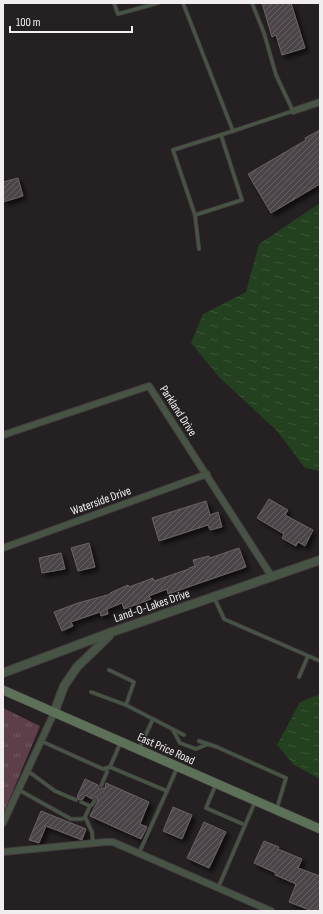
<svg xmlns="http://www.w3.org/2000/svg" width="323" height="914" font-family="'Sofia Sans Condensed',sans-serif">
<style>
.grass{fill:url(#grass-tufts)}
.water{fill:url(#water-ripples)}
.building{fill:url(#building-hatch);stroke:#6a6365;filter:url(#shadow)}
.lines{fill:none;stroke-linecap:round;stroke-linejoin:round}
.service-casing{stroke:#423d3e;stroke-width:4.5}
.minor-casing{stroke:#423d3e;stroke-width:8}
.tertiary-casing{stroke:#423d3e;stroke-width:10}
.secondary-casing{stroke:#423d3e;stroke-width:10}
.service{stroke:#475445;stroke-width:3}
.minor{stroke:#475445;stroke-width:6}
.tertiary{stroke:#475445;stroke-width:8}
.secondary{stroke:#5c7158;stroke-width:9}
.labels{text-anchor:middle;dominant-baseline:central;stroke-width:3;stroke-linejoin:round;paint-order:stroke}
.street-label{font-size:12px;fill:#f2eeef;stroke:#252021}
</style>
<defs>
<pattern id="grass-tufts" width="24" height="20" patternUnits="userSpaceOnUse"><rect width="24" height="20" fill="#5d3f49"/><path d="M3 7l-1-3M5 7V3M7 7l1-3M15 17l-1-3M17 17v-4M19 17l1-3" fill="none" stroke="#755b64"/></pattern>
<pattern id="water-ripples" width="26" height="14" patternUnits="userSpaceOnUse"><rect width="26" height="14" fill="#24411f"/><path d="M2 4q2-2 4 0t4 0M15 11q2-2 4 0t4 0" fill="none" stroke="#3a5435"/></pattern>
<pattern id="building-hatch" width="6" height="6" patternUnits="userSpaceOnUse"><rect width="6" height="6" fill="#4c4548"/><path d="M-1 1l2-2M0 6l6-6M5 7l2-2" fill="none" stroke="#666063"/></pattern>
<filter id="shadow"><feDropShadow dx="3.5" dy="3.5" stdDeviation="2" flood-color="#0009"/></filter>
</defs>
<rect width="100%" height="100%" fill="#252021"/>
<path class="grass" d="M3,708L40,726L3,815Z"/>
<g class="water">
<path d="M320,203V471L305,468L277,431L218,376L191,343L203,314L246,292L259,244Z"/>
<path d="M320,694V779L294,765L277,745L300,702Z"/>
</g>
<g class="building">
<path d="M262,3H291L305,48L282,55L276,35L272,37Z"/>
<path d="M320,130V184L271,213L248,174L306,140L305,138Z"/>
<path d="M18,178L23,196L3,202V182Z"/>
<path d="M269,499L288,510L285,515L313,530L305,546L298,542L296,546L282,538L284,534L257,518Z"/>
<path d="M206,501L210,515L218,512L222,527L210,530L208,525L159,541L152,518Z"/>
<path d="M89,543L95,567L78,571L71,548Z"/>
<path d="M239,548L246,567L168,594L167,589L149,596L151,599L124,609L122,603L107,609L108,614L101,616L100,612L71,622L73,626L62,631L54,612L78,603L111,594L110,593L128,585L129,587L153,578L154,581L189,569V568L195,566L193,560L209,556L210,558Z"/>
<path d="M61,553L65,569L42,573L39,558Z"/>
<path d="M85,779L98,785V787L100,789L105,788L106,783L149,802L140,824L147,827L141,839L90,816L98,801L97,798L95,797L92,799L85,795L83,799L79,800L77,797Z"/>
<path d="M173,807L192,815L182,839L163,831Z"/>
<path d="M41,811L86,829L82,840L46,826L39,843L29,840Z"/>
<path d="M204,822L226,832L209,868L187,858Z"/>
<path d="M264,841L279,847L278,849L302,859L298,868L320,876V911H312L289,902L296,884L275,875L276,873L254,863Z"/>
</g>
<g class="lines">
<defs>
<g id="service">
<path d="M114,3L118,14L158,3"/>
<path d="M183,3L233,131L293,111L276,75L264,33L252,3"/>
<path d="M221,135L242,200L195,215L173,150L233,131"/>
<path d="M195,215L199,249"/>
<path d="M214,597L224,619L320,661"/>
<path d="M299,677L308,656"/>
<path d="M91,692L126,705L134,682L109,670"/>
<path d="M126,705L153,719"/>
<path d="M173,730L180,743L196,749L208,744"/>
<path d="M41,741L103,769L110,767"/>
<path d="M199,741L217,747L286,778L277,808"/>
<path d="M120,744L110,767L167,791L177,768"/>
<path d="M139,749L153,719L184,735"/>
<path d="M27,771L32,774L55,791L76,800"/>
<path d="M216,784L206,808L245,825"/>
<path d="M101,786L107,772L106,768"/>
<path d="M19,790L71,819H82L85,817L90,806L81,802"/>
<path d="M90,806L92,805L95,800"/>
<path d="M85,817L92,832L93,843"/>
<path d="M139,853L167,791"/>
<path d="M218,888L255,802"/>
</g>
<g id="minor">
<path d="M293,111L320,102"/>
<path d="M3,435L149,386L272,577"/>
<path d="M3,548L207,474"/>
<path d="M3,823L54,713"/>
<path d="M3,852L105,842H113L271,911"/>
</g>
<g id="tertiary">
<path d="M3,673L112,632L320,560"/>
<path d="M54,713L64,686L77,667L109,636"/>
</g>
<path id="secondary" d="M3,690L320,829"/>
</defs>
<use href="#service" class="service-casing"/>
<use href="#minor" class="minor-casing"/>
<use href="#tertiary" class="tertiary-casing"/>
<use href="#secondary" class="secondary-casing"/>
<use href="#service" class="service"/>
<use href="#minor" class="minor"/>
<use href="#tertiary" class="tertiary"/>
<use href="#secondary" class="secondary"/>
</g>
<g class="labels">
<g class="street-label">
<text transform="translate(178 411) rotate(57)">Parkland Drive</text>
<text transform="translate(101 501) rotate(-20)">Waterside Drive</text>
<text transform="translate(152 606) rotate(-19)">Land-O-Lakes Drive</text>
<text transform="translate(166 749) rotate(24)">East Price Road</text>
</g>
</g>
<rect width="323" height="914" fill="none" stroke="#f2eeef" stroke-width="8"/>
<path d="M10 26v6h122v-6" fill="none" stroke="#f2eeef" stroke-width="2"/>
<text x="16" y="26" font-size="12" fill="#f2eeef" stroke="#252021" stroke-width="3" paint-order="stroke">100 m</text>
</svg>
